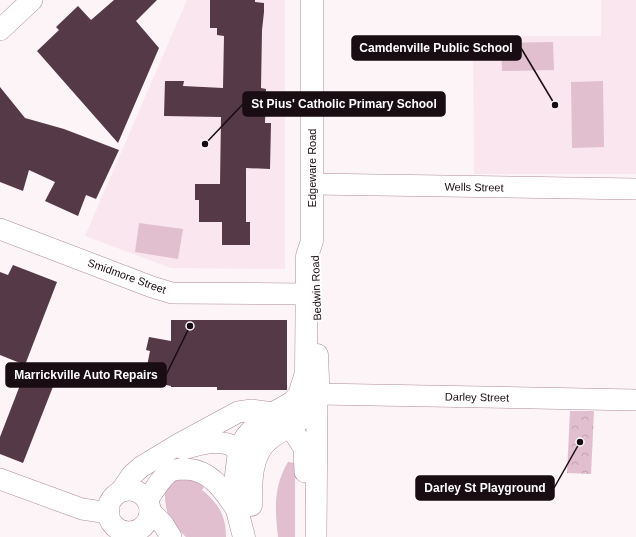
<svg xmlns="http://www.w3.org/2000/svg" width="636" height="537" font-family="Arial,sans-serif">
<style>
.built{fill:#fae6ef}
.grass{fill:#e1bfce}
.park{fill:url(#park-crowns)}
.building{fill:#553946}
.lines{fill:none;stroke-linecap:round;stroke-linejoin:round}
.minor-casing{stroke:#af8b9b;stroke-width:22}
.major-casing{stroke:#af8b9b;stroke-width:23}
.minor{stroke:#fff;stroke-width:21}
.major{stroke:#fff;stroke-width:22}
.labels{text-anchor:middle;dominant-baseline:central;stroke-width:4;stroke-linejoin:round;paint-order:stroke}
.street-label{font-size:11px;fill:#190c12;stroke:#fff}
.leader{fill:none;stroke:#190c12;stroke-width:1.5}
.callout-dot{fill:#190c12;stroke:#fff;stroke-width:1.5}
.callout{fill:#190c12;stroke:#190c12;stroke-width:1.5}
.callout-label{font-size:12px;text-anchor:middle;font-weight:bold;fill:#fff}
</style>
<defs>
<pattern id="park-crowns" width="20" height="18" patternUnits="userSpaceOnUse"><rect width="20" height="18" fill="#e1bfce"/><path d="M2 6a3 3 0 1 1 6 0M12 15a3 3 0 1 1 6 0" fill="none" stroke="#c0a3b0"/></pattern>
</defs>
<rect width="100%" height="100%" fill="#fcf4f7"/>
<g class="built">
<path d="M187,0H285V269L171,268L85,236Z"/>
<path d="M601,0H636V174H474L473,36H601Z"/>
</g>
<g class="grass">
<path d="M553,42L554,70L502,71L501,43Z"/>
<path d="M603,81L604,147L572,148L571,82Z"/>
<path d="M139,223L183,229L178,259L135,252Z"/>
<path d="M288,462L295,463V537H278C275,510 273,487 288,462Z"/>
<path d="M181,477L206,484L202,490C218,503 226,515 226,537H186C172,524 166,517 165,497C165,493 165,488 167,485C171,482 177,479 181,477Z"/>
</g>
<path class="park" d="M570,411H594L591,474L567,473Z"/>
<g class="building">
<path d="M114,0H157L136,21L159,48L118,143L37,51L59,30L56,27L78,6L91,20Z"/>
<path d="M210,0H255V2L264,3V12L262,30L261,88L266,89L265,123H271L270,169L246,168V222H250V245H222V222H199V200H195V184H220L221,117L164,116L165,81H184L183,86L223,88L224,36L217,35V28H210Z"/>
<path d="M0,87L25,118L64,129L119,150L96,199L86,195L78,216L45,201L55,182L29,170L23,191L0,182Z"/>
<path d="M13,265L57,282L25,365L0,355V272L8,275Z"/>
<path d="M171,320H287V390H217V387H171V386L144,381L150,351L146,350L149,337L171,341Z"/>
<path d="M27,367L56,379L23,463L0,454V437Z"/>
</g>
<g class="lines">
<defs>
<g id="minor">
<path d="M0,30L32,0"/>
<path d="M312,184L636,189"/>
<path d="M0,229L152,287L172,293L307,294"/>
<path d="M318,394L636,400"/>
<path d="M290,426L304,448L305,472"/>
<path d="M183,449C198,445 220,438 234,447C240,451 245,457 251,462"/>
<path d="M0,479L82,509L109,513"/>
<circle cx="129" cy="511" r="21"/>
<path d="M121,491L132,475L141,467L179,444L238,412L252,410L273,413"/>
<path d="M147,500C154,491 161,477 171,471C176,469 180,469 186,469C211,470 224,491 237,510"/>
<path d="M150,511L163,524L171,537"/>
<path d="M316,537L317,401"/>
</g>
<g id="major">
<path d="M251,505C251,485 250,456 267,441C274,434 284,430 293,424C301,420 312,410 316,401C320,394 317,365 317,355"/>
<path d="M244,537L237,510L236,475L239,451L246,437L254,428L265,418L293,402L299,395L306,373L307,256L312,241V0"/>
</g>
</defs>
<use href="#minor" class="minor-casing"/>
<use href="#major" class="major-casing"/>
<use href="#minor" class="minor"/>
<use href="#major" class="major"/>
</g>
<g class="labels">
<g class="street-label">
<text transform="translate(312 168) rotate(-90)">Edgeware Road</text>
<text transform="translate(474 187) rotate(1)">Wells Street</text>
<text transform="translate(127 276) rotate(20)">Smidmore Street</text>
<text transform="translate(316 288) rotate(-92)">Bedwin Road</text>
<text transform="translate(477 397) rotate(1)">Darley Street</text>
</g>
</g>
<path class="leader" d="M555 105L521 48M205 144L243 104M190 326L166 375M580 442L554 488"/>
<g class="callout-dot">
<circle cx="555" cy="105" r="4"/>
<circle cx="205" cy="144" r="4"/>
<circle cx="190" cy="326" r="4"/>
<circle cx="580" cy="442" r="4"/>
</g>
<g class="callout">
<rect x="352" y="36" width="169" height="24" rx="4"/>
<rect x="243" y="92" width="202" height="24" rx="4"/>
<rect x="6" y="363" width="160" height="24" rx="4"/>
<rect x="416" y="476" width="138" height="24" rx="4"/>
</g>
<g class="callout-label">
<text x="436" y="52">Camdenville Public School</text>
<text x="344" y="108">St Pius' Catholic Primary School</text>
<text x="86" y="379">Marrickville Auto Repairs</text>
<text x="485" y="492">Darley St Playground</text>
</g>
</svg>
